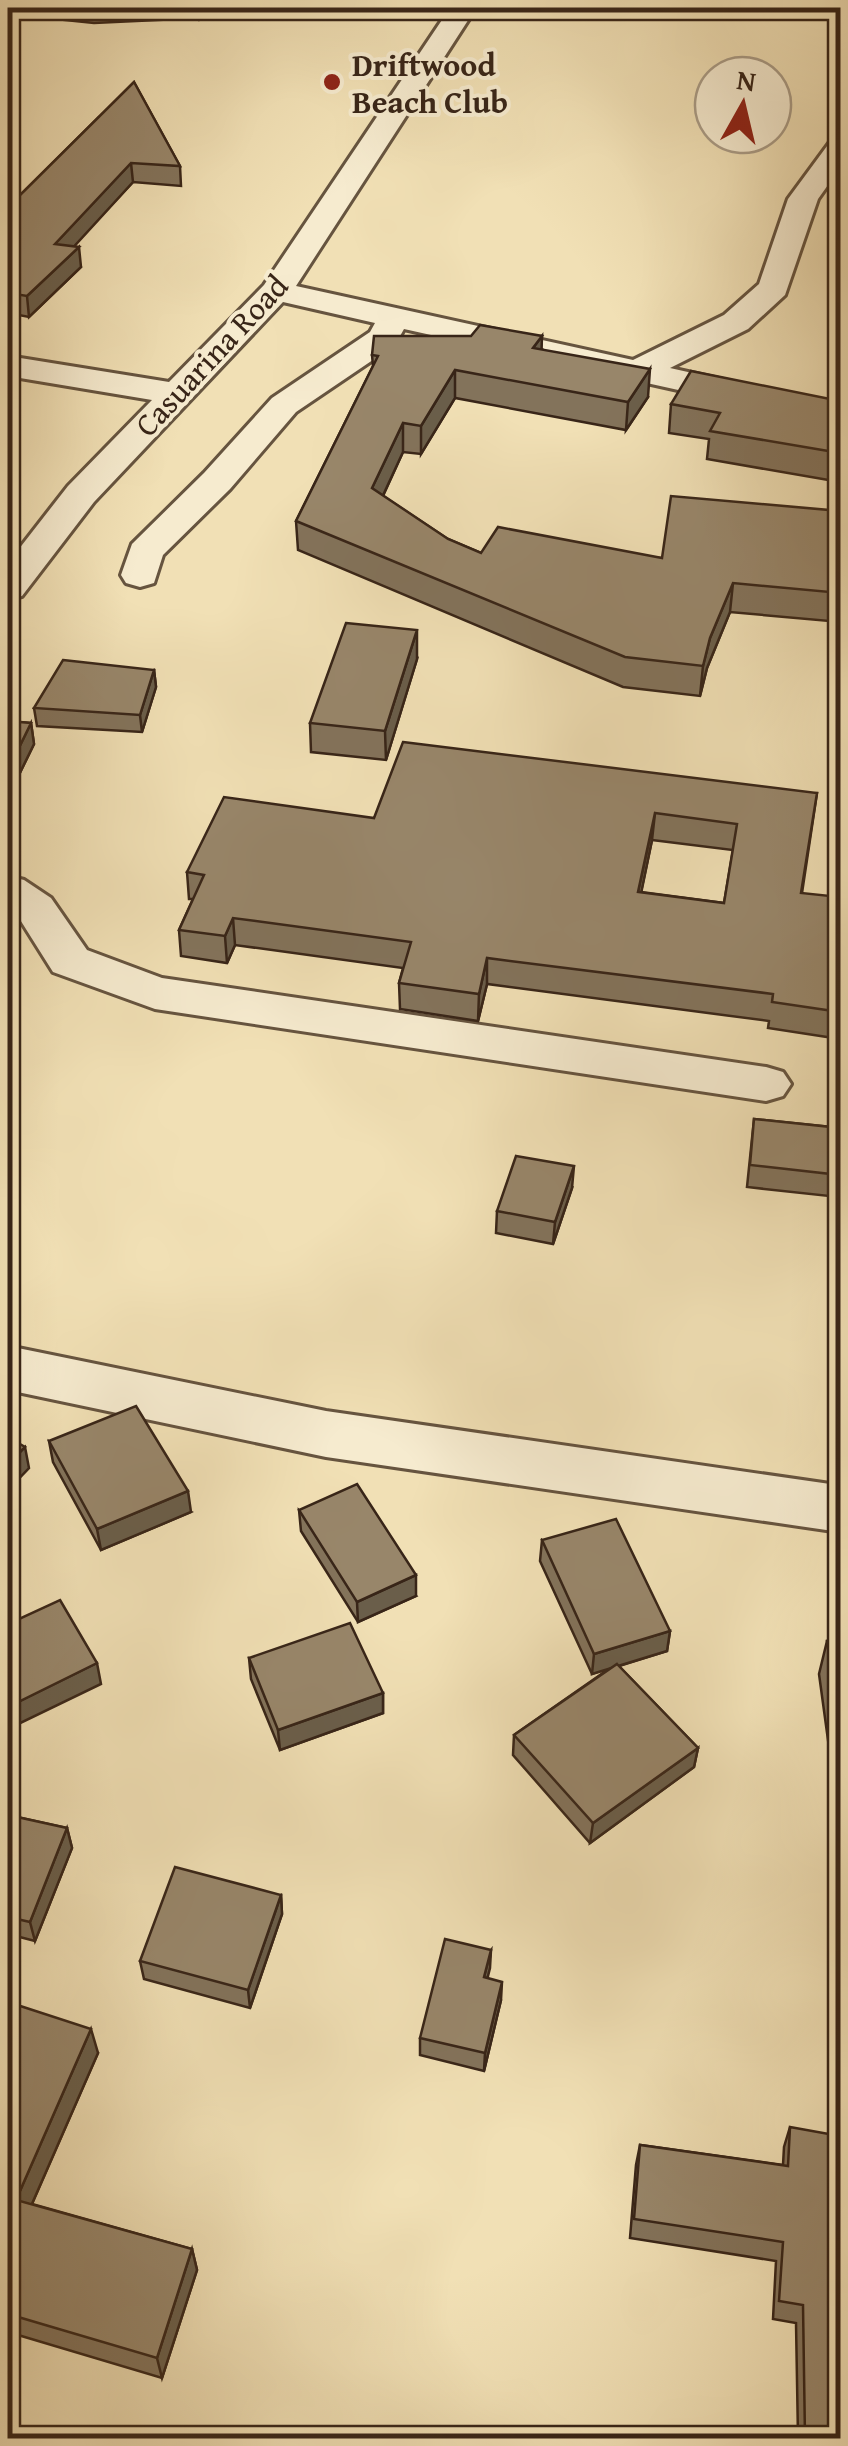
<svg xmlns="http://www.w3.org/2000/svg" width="848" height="2446" font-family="'Gentium Book Plus',serif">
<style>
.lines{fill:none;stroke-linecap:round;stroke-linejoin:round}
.minor-casing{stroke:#66543f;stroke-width:6}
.minor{fill:#f6ebcf;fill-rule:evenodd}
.wall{fill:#83735b;stroke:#382518;stroke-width:2.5;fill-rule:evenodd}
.shaded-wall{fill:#6a5e4a;stroke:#382518;stroke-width:2.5}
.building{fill:#98866a;stroke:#382518;stroke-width:2.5;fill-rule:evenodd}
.poi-dot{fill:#8f2418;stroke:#f6ebcf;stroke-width:4}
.labels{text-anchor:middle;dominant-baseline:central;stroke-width:8;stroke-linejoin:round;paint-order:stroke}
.far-poi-label{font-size:32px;font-weight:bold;fill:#382518;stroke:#f6ebcf;text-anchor:start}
.far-street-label{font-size:32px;fill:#382518;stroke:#f6ebcf}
</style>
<rect width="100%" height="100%" fill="#f1e0b5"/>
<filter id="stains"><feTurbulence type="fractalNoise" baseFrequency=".002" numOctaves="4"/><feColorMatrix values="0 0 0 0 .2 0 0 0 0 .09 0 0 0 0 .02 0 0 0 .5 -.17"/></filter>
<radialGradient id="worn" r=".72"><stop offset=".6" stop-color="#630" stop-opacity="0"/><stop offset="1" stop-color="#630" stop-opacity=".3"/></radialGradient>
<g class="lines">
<defs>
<g id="minor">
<path d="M450,8H476L296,286L633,360L724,315L759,284L788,199L830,142L840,139V168L818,199L785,295L748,329L670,368L840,406V426L404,329L395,345L296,412L230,489L163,555L154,583L140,587L126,583L121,575L132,544L204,473L272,398L370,332L375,323L283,302L94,502L22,596L8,599V563L68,486L152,400L8,376V356L169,382L264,285Z"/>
<path d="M8,876L24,880L51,898L87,950L162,978L766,1067L783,1072L791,1084L783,1096L766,1101L155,1009L53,972L19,918L8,911Z"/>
<path d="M8,1346L326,1411L837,1485L840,1486V1532L326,1457L8,1390Z"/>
</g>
</defs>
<use href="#minor" class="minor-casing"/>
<use href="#minor" class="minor"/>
</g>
<g class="wall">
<path d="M8,8H207L200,18L94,23L8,14Z"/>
<path d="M134,82L180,166L181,186L133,182L73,246L81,267L29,317L8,313V207Z"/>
<path d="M542,336L541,349L648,397L626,430L455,398L421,454L403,452L383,496L448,539L481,553L662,558L840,511V622L730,612L707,668L700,696L623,687L298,550L296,521L373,366L372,355Z"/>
<path d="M840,401V482L707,459L709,439L669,433L671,404Z"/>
<path d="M417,659L386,760L311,752L310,723Z"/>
<path d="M154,670L156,687L142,732L37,726L34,708Z"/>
<path d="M8,721L31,723L34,744L13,787H8Z"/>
<path d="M817,793L802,893L840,921V1039L768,1028L769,1021L487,984L478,1021L400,1009L399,983L403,968L235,945L227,963L181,956L179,930L193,899H189L187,872L374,818ZM652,840L733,850L724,903L641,892Z"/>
<path d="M754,1119L840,1128V1183L838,1197L747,1187Z"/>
<path d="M572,1188L553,1244L496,1233L497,1211Z"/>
<path d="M49,1441L191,1512L101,1550L53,1462Z"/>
<path d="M299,1510L416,1596L358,1622L301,1531Z"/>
<path d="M542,1540L670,1631L667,1651L619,1666L698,1748L694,1767L590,1843L513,1755L514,1735L610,1668L592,1674L540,1561Z"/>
<path d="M827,1641H840V1784H834L819,1674Z"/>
<path d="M249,1658L383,1693V1713L280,1750L251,1679Z"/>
<path d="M8,1815L67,1828L72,1848L35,1941L8,1934Z"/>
<path d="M281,1895L282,1914L250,2008L144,1979L140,1961Z"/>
<path d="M491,1950L487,1978L501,2000L484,2071L420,2055V2038Z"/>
<path d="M8,2002L98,2053L32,2204L192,2249L197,2270L162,2378L8,2332Z"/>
<path d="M790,2127L840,2438H798L796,2323L773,2319L776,2261L630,2238L636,2165L640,2145L783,2165L784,2147Z"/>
</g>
<g class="shaded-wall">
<path d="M200,8H207L200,18Z"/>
<path d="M131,163L133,182L58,264L55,244Z"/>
<path d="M79,247L81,267L29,317L27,296Z"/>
<path d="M542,336L541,364L533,348Z"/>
<path d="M650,369L648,397L626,430L628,402Z"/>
<path d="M455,370V398L421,454V426Z"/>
<path d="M403,423V452L373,517L372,488Z"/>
<path d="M733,583L730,612L707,668L700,696L703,666L710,638Z"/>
<path d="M417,630V659L386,760L385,731Z"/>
<path d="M154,670L156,687L142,732L140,715Z"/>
<path d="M31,723L34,744L13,787L10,766Z"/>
<path d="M655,813L652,840L636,918L638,892Z"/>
<path d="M233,918L235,945L227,963L225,936Z"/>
<path d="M487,958V984L478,1021L479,994Z"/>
<path d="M574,1166L572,1188L553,1244L555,1222Z"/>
<path d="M25,1447L29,1468L8,1490V1464Z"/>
<path d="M188,1491L191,1512L101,1550L97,1529Z"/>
<path d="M416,1575V1596L358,1622L357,1602Z"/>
<path d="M670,1631L667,1651L592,1674L594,1654Z"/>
<path d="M97,1663L101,1684L8,1729V1707Z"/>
<path d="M383,1693V1713L280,1750L278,1730Z"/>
<path d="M698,1748L694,1767L590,1843L593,1823Z"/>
<path d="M67,1828L72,1848L35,1941L30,1922Z"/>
<path d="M281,1895L282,1914L250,2008L248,1990Z"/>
<path d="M491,1950L490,1968L483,1996L484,1977Z"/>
<path d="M502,1982L501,2000L484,2071L485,2053Z"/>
<path d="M91,2029L98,2053L24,2222L16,2200Z"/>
<path d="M192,2249L197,2270L162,2378L157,2358Z"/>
</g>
<g class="building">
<path d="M134,82L180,166L131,163L55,244L79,247L27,296L8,293V207Z"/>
<path d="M480,325L542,336L533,348L650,369L628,402L455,370L421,426L403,423L372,488L448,539L481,553L498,527L662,558L671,496L840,511V593L733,583L710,638L703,666L625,657L296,521L378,356L372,355L374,336H471Z"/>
<path d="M691,371L840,401V453L710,431L720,413L671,404Z"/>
<path d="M346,623L417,630L385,731L310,723Z"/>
<path d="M63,660L154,670L140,715L34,708Z"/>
<path d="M8,721L31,723L10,766H8Z"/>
<path d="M403,742L817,793L801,893L840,897L839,921H840V1012L772,1002L773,994L487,958L479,994L399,983L411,942L233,918L225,936L179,930L204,875L187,872L224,797L374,818ZM655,813L737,824L724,903L638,892Z"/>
<path d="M754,1119L840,1128V1175L750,1165Z"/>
<path d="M516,1156L574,1166L555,1222L497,1211Z"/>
<path d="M136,1406L188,1491L97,1529L49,1441Z"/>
<path d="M8,1437L25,1447L8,1464Z"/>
<path d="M357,1484L416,1575L357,1602L299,1510Z"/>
<path d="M616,1519L670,1631L594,1654L542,1540Z"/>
<path d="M60,1600L97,1663L8,1707V1624Z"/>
<path d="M350,1623L383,1693L278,1730L249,1658Z"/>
<path d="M827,1641H840V1738Z"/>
<path d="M617,1664L698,1748L593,1823L514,1735Z"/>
<path d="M8,1815L67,1828L30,1922L8,1917Z"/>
<path d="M175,1867L281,1895L248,1990L140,1961Z"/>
<path d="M445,1939L491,1950L484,1977L502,1982L485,2053L420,2038Z"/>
<path d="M8,2002L91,2029L16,2200L192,2249L157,2358L8,2314Z"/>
<path d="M790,2127L840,2136V2438H805L803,2305L779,2301L783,2242L634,2219L640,2145L788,2166Z"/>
</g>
<circle class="poi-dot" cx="332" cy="82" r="10"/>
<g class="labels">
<g class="far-poi-label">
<text x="352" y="64">Driftwood<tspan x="352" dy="37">Beach Club</tspan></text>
</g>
<g class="far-street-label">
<text transform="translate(211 355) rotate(-47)">Casuarina Road</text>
</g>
</g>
<rect width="848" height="2446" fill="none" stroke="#f1e0b5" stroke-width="40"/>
<rect x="10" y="10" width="828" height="2426" fill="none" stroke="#382518" stroke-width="5"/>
<rect x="20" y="20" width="808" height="2406" fill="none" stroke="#382518" stroke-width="2.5"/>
<g transform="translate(743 105) rotate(8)"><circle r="48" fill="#f6ebcf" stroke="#aa9c86" stroke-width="2.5"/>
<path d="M0-8L18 38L0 25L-18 38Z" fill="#8f2418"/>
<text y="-15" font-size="28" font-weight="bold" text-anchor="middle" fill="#382518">N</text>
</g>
<rect width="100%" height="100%" filter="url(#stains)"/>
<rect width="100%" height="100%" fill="url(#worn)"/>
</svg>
